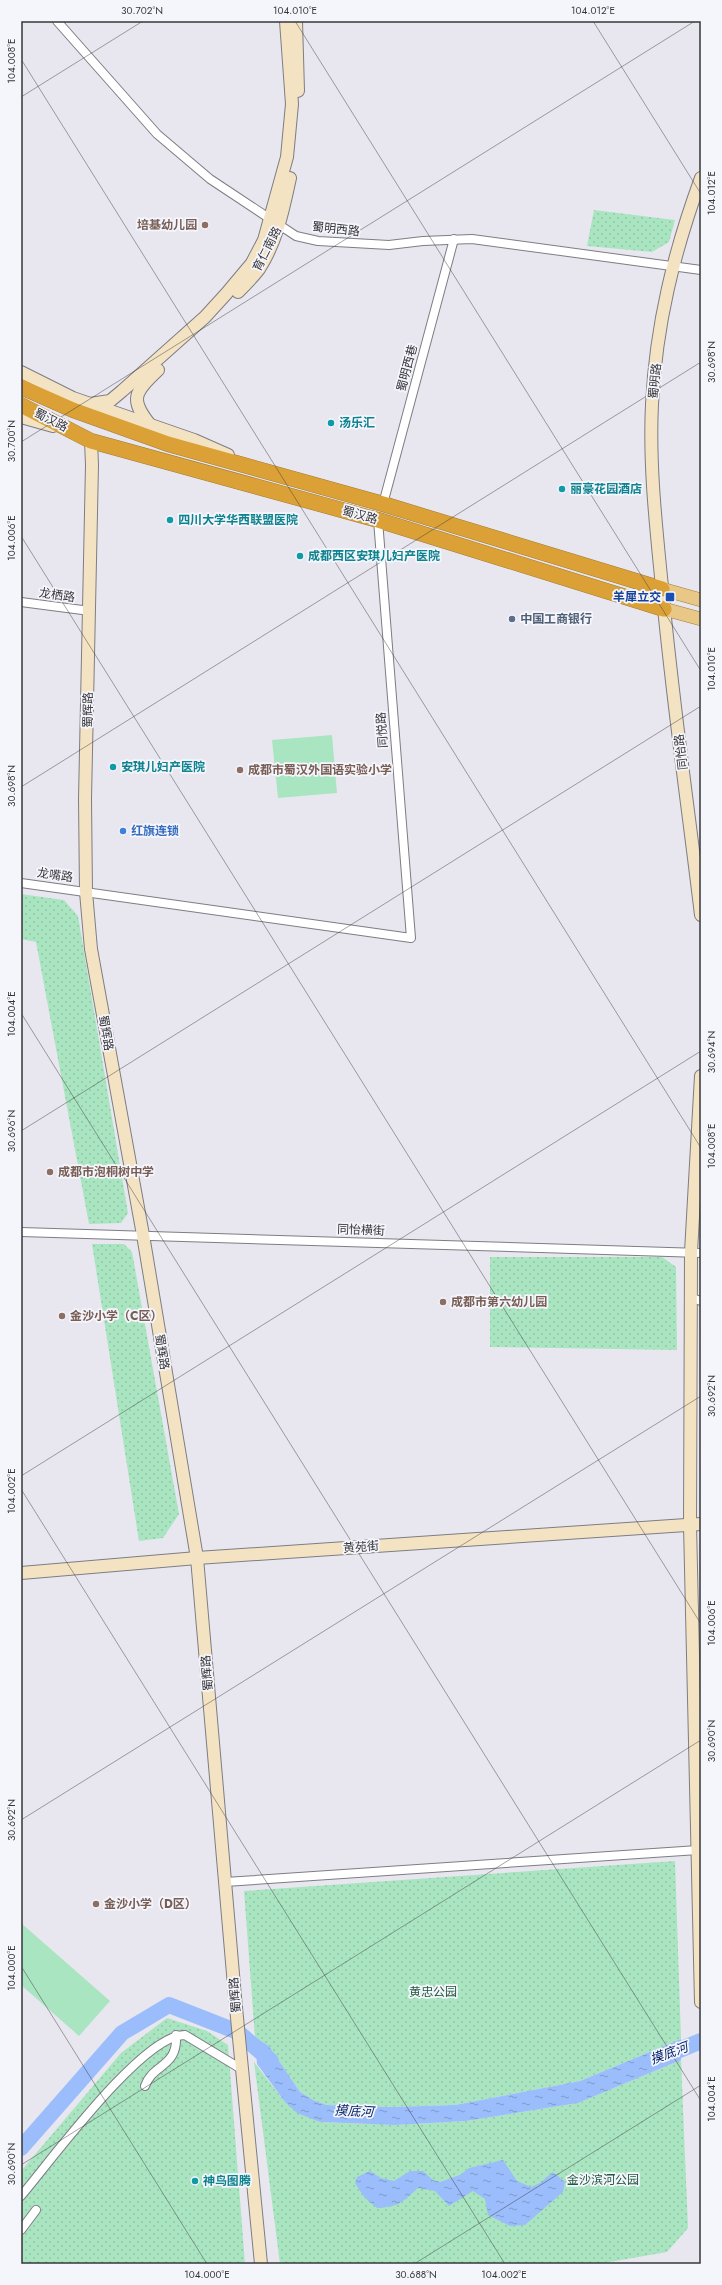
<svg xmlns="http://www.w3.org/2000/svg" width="722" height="2285" font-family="Jost,'Noto Sans SC',sans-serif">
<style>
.park{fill:url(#park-dots)}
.pitch{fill:#aae5c2}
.water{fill:url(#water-ripples)}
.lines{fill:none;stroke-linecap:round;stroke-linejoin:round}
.river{stroke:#9bbdfc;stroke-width:16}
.street-casing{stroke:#7d7d84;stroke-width:10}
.secondary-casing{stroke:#7d7d84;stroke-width:14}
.primary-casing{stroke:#a27c38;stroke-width:14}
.highway-casing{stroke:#a27c38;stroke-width:16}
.street{stroke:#fff;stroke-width:8}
.secondary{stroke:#f4e3c3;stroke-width:12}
.primary{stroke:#e9c787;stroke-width:13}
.highway{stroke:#dba137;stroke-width:15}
.ticks{fill:none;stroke:#37373a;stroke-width:1;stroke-opacity:0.45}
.education-dot{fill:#8d6e63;stroke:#f5f5fc;stroke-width:1.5}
.culture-dot{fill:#0f9aa8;stroke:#f5f5fc;stroke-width:1.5}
.transit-dot{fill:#1a4fb4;stroke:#f5f5fc;stroke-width:1.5}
.service-dot{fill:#5c6f8a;stroke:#f5f5fc;stroke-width:1.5}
.shop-dot{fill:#3f7fe0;stroke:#f5f5fc;stroke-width:1.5}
.labels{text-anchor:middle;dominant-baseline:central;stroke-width:3.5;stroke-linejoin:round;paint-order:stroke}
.education-label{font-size:12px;font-weight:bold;fill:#785e54;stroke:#f5f5fc;text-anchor:start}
.street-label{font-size:12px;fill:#37373a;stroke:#f5f5fc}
.culture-label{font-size:12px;font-weight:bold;fill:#0d838f;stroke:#f5f5fc;text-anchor:start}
.transit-label{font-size:12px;font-weight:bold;fill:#164399;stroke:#f5f5fc;text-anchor:end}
.service-label{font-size:12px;font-weight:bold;fill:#4e5e75;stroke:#f5f5fc;text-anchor:start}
.shop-label{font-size:12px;font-weight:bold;fill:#366cbe;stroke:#f5f5fc;text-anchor:start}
.park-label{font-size:12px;fill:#1f583c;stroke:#f5f5fc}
.water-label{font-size:13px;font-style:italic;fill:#05266c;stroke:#f5f5fc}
.neatline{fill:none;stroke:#37373a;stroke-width:1.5}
.ticks-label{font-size:10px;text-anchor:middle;fill:#37373a}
</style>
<defs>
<pattern id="park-dots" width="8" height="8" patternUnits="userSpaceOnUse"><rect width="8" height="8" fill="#aae5c2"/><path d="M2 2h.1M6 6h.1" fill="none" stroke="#93c5a7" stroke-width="1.8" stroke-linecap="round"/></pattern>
<pattern id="water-ripples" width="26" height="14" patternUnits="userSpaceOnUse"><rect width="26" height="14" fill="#9bbdfc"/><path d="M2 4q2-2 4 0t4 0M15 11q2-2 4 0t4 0" fill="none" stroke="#7f9acd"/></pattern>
</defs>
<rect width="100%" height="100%" fill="#e8e7ef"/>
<g class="park">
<path d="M594,210L675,220L669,242L652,252L587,246Z"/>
<path d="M21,894L64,900L78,916L128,1213L121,1223L89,1224L36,942L21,939Z"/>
<path d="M92,1244H124L132,1252L179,1514L163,1538L139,1541Z"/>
<path d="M490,1257H662L676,1267L677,1350L490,1347Z"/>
<path d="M675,1861L681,2039L580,2081L455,2105L391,2107L327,2105L315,2101L300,2092L269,2046L255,2037L244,1891Z"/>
<path d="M167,2018L207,2031L228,2045L245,2264H21V2171L121,2053Z"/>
<path d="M681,2060L688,2228L667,2252L598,2264H280L254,2062L285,2102L320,2122L395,2125L466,2121L578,2103Z"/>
</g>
<g class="pitch">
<path d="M332,735L337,793L278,798L272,740Z"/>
<path d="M21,1923L110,2001L79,2036L21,1985Z"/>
</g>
<g class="water">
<path d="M255,2037L269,2046L300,2092L315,2101L327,2105L391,2107L455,2105L580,2081L681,2039V2060L578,2103L466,2121L395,2125L320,2122L297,2113L285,2102L257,2064Z"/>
<path d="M503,2160L517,2181L531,2187L540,2183L553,2172L565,2182L563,2192L525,2225L510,2226L488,2215L485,2199L473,2191L449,2206L435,2191L418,2188C403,2202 398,2207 377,2208L364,2197L355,2183L357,2177L370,2171L381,2178L394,2181L410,2171H423L433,2180L440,2182L460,2175L469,2168Z"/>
</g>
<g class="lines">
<g class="river">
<path d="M660,2058L701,2041"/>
<path d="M21,2148L122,2033L169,2005L238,2032L271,2061"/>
</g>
<defs>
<g id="street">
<path d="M57,21L157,134L210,179L296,236L318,241L389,245L423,241L472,239L701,270"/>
<path d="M383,504L454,239"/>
<path d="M21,602L90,611"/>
<path d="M21,883L411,938L378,520"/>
<path d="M21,1232L701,1253"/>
<path d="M692,1298L701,1301"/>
<path d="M225,1882L698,1850"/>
<path d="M145,2086C153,2063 178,2068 176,2035"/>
<path d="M21,2196C50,2162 143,2034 185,2035L243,2070"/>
<path d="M21,2230L36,2210"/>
</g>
<g id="secondary">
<path d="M296,21L298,91"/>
<path d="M701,178C674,252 656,324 652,404C649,465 656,526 662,587C672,697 688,806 701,915"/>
<path d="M238,292C245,285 253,277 259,269C277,241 283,210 290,178"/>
<path d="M21,372L73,398L194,440L228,455"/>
<path d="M90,404L110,401L122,391L205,317L226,294L252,263L264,240L287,157L292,104L286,21"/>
<path d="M21,417L53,426"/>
<path d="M151,426C129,399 134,393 158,370"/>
<path d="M91,441L92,465L85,799L86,892L91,949L143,1235L197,1558L235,1997L261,2264"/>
<path d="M701,1076L691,1252L690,1525L701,2002"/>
<path d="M21,1573L197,1558L701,1524"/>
</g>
<g id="primary">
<path d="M662,589L701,600"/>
<path d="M664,609L701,619"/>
</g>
<g id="highway">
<path d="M21,387L73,410L168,444L383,504L662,589"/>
<path d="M21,405L91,441L378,520L664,609"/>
</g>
</defs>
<use href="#street" class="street-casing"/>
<use href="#secondary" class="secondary-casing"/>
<use href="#primary" class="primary-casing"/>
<use href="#highway" class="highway-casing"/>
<use href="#street" class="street"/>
<use href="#secondary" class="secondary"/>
<use href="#primary" class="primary"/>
<use href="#highway" class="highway"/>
</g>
<path class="ticks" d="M295,21L701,671M593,21L701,194M21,59L701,1148M21,97L143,21M21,442L695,21M21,536L701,1624M21,787L701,362M21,1013L701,2101M21,1131L701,706M21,1476L701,1051M21,1489L505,2264M21,1820L701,1396M21,1966L207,2264M21,2165L701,1740M414,2264L701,2085"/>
<g class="education-dot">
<circle cx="205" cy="225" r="4"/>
<circle cx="240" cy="770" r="4"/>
<circle cx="50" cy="1172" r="4"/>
<circle cx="443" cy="1302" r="4"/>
<circle cx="62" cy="1316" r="4"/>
<circle cx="96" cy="1904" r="4"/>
</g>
<g class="culture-dot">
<circle cx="331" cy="423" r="4"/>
<circle cx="562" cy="489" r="4"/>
<circle cx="170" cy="520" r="4"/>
<circle cx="300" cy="556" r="4"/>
<circle cx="113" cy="767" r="4"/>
<circle cx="195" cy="2181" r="4"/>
</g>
<rect class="transit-dot" x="665" y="592" width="10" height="10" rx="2"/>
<circle class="service-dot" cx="512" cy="619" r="4"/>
<circle class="shop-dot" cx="123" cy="831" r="4"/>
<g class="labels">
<g class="education-label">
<text x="197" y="225" text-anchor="end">培基幼儿园</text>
<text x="248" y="770">成都市蜀汉外国语实验小学</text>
<text x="58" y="1172">成都市泡桐树中学</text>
<text x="451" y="1302">成都市第六幼儿园</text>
<text x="70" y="1316">金沙小学（C区）</text>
<text x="104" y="1904">金沙小学（D区）</text>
</g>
<g class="street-label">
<text transform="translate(336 229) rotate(6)">蜀明西路</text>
<text transform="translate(267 249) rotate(-63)">育仁南路</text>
<text transform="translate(407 368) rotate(-75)">蜀明西巷</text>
<text transform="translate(655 381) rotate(-84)">蜀明路</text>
<text transform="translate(51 420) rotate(27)">蜀汉路</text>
<text transform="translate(360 515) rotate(16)">蜀汉路</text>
<text transform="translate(57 595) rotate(8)">龙栖路</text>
<text transform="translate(88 710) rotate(-89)">蜀辉路</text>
<text transform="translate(382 730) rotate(-94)">同悦路</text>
<text transform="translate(681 752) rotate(-97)">同怡路</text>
<text transform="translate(55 875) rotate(8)">龙嘴路</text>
<text transform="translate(106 1033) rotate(80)">蜀辉路</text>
<text transform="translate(361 1230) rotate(2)">同怡横街</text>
<text transform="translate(162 1352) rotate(81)">蜀辉路</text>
<text transform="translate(361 1547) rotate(-4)">黄苑街</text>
<text transform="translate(207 1673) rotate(-95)">蜀辉路</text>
<text transform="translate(235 1995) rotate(-95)">蜀辉路</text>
</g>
<g class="culture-label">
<text x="339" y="423">汤乐汇</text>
<text x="570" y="489">丽豪花园酒店</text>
<text x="178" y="520">四川大学华西联盟医院</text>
<text x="308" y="556">成都西区安琪儿妇产医院</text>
<text x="121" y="767">安琪儿妇产医院</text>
<text x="203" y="2181">神鸟图腾</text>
</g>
<g class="transit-label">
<text x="661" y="597">羊犀立交</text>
</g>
<g class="service-label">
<text x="520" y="619">中国工商银行</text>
</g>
<g class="shop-label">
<text x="131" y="831">红旗连锁</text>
</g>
<g class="park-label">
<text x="433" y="1992">黄忠公园</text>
<text x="603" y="2180">金沙滨河公园</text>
</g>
<g class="water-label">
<text transform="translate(669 2053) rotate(-20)">摸底河</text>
<text transform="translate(354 2111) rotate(3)">摸底河</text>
</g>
</g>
<rect width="722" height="2285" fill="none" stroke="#f5f5fc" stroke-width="44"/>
<rect x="22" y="22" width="678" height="2241" class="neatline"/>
<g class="ticks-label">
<text x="142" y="14">30.702°N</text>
<text x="295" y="14">104.010°E</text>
<text x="593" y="14">104.012°E</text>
<text transform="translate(11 61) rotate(-90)" y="4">104.008°E</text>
<text transform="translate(711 193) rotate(-90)" y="4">104.012°E</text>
<text transform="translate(711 362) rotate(-90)" y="4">30.698°N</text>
<text transform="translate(11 441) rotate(-90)" y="4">30.700°N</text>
<text transform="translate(11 538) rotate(-90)" y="4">104.006°E</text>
<text transform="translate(711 669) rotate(-90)" y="4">104.010°E</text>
<text transform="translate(11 786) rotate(-90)" y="4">30.698°N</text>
<text transform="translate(11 1014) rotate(-90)" y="4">104.004°E</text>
<text transform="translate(711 1052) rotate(-90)" y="4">30.694°N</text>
<text transform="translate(11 1131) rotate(-90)" y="4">30.696°N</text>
<text transform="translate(711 1146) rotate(-90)" y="4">104.008°E</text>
<text transform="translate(711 1396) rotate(-90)" y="4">30.692°N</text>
<text transform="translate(11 1491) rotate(-90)" y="4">104.002°E</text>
<text transform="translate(711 1623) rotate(-90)" y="4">104.006°E</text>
<text transform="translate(711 1741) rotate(-90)" y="4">30.690°N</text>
<text transform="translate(11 1820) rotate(-90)" y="4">30.692°N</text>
<text transform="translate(11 1968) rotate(-90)" y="4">104.000°E</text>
<text transform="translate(711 2099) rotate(-90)" y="4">104.004°E</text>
<text transform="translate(11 2164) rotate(-90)" y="4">30.690°N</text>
<text x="207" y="2278">104.000°E</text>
<text x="416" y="2278">30.688°N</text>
<text x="504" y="2278">104.002°E</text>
</g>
</svg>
